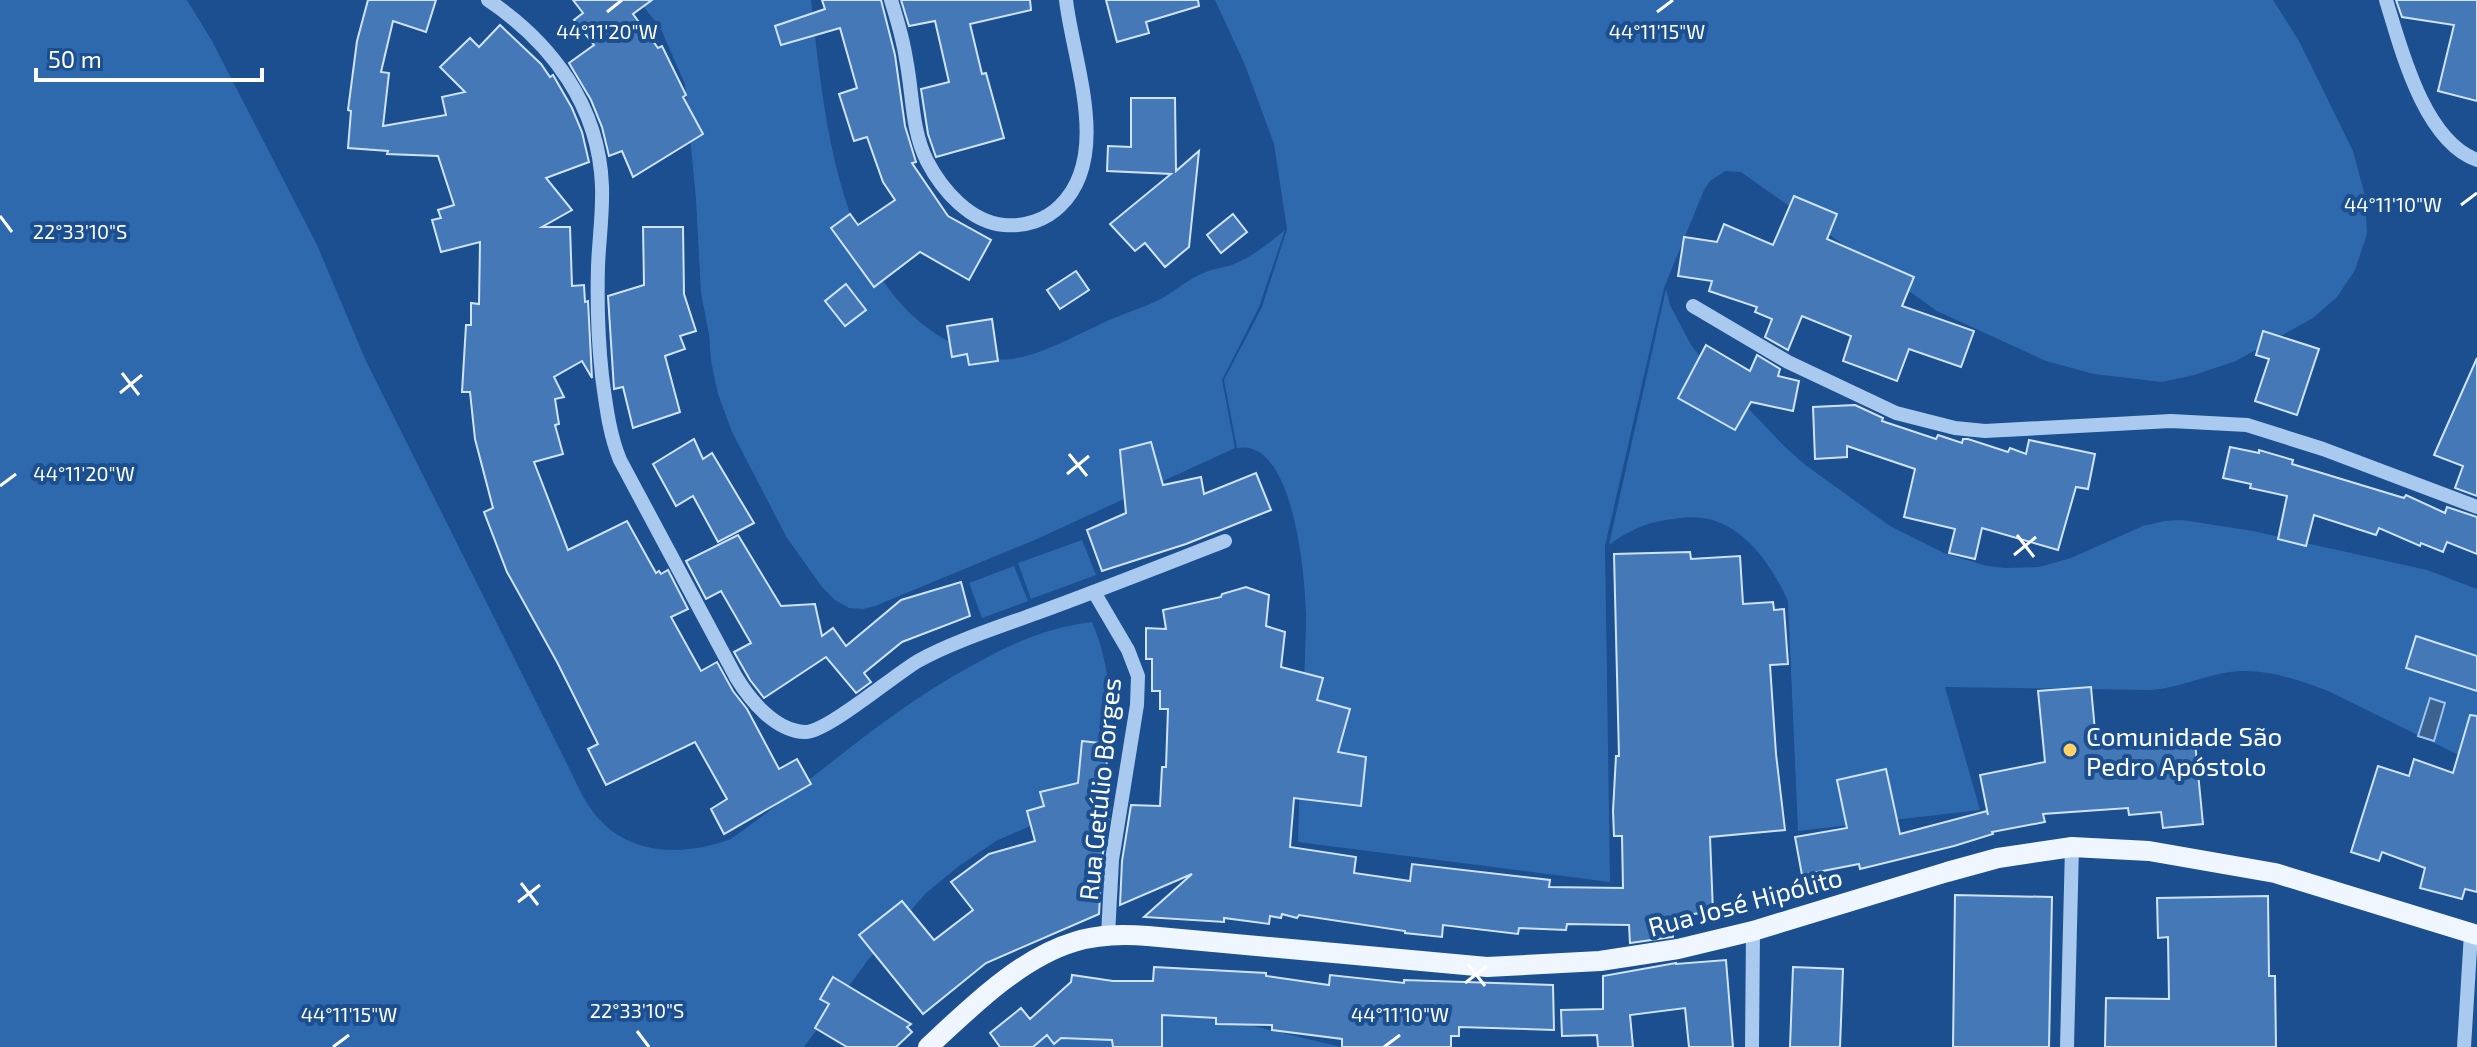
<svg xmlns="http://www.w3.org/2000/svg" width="2477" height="1047" font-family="'Exo 2',sans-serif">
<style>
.green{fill:#2e69ad}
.water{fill:#3c6290;stroke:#9cc4f0;stroke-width:2}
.building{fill:#4478b7;stroke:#cfe3fa;stroke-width:2}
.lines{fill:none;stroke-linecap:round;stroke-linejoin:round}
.minor{stroke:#a9c9ee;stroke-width:14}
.major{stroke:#f0f6ff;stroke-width:20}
.ticks{fill:none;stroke:#fff;stroke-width:3}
.poi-dot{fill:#ffd166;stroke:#1b4f8f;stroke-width:3}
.labels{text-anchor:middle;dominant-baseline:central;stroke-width:8;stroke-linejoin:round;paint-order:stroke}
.poi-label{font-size:26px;fill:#fff;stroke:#1b4f8f;text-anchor:start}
.street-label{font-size:26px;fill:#fff;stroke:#1b4f8f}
.ticks-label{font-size:20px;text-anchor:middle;fill:#fff;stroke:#1b4f8f;stroke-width:8;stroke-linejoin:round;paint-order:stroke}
</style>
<rect width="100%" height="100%" fill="#1b4f8f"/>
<g class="green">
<path d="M0,0H187L212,41L317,245L366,361L568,766C577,784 585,804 599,819C633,857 688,855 731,839C813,781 884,713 973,665C1011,644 1048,627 1092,622C1114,675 1111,712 1103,767L1039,822L996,841L959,866L926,893L868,960L804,1047H0Z"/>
<path d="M638,0H811C824,114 837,287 954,344C972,353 992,362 1012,359C1048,353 1081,332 1114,318C1128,312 1144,307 1159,300C1174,292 1189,278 1206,272C1213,269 1221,268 1229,266C1250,259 1268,244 1285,230L1259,307L1222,380L1235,448L1037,539L875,606L863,609L849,608L835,600L822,587L787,538L732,432L718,394L711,361L709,334L701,293L696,199L685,84L660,27Z"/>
<path d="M1215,0H2273L2299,41L2353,151L2365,196L2367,234L2355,270L2337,297L2313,318L2236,361L2194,375L2162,382L2094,374L2046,361L1937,311L1741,172L1725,171L1710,181L1704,190L1664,288L1605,546L1610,882L1298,842C1299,805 1300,768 1302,731C1303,693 1306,653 1306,614C1305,577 1294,437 1237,448L1224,380L1262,307L1287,229L1274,144L1245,65Z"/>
<path d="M1666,289L1670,305L1691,345L1705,363L1784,446L1804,464L1890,526L1944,553L1987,566L2005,568L2039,567L2071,558L2143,526L2164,521L2182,520L2253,531L2427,570L2477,589V764L2328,691C2297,679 2259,666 2224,673C2199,678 2176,688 2151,690L1945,687L1980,810L1798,831L1788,601C1772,566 1744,524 1703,518C1690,516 1678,518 1666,520C1645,523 1626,532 1609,545Z"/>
<path d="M1082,540L1096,575L1031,599L1018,563Z"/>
<path d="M1014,566L1028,601L982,618L969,583Z"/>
<path d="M1160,1012L1245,1024L1341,1047H1021L1055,1023Z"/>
</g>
<path class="water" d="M2430,698L2445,703L2434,741L2418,736Z"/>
<g class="building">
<path d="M368,0H436L426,32L393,21L381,72L389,73L383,126L446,115L442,97L465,92L440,67L470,38L479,47L500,25L541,64L550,77L553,75L572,108L582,132L589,162L546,178L572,210L542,227H570L572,286L584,285L585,302L588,301L592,378L582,361L554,377L564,397L555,399L559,424L555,425L563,454L534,462L568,550L627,521L656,573L659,571L661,574L668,570L688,609L671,617L701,671L717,662L733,691L747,709L779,769L797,759L811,784L724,834L711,809L727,799L695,742L606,785L588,749L598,744L557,662L507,572L484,512L493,508L475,439L470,392H462L466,325H471V303L479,304L480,242L441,252L432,220L441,218L438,210L454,205L438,156L387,154L388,151L348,148L351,111L348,110L357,41Z"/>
<path d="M573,0H652L633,14L658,48L662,46L686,95L683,97L703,134L633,177L622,151L609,156L602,127L591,100L569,63L594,45L574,20L583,13Z"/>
<path d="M822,0H881L895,55L905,126L916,162L912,163L948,216L991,240L969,280L920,252L874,287L831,228L850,214L858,225L895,200L883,182L867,137L854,141L839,94L857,88L840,28L781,45L775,26L825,9Z"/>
<path d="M901,0H1030L1031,10L970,24L982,74L986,73L1004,138L936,157L928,134L921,89L949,82L935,21L909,26Z"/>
<path d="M1106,0H1198L1199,6L1146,22L1149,33L1117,42Z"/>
<path d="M2396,0H2477V101L2438,91L2454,25L2402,17Z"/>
<path d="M1131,98H1175L1176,171L1199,151L1189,247L1165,267L1145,243L1135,251L1110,224L1171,174L1107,171L1108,146L1131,147Z"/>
<path d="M1794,196L1837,214L1827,239L1914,277L1902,306L1974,331L1961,367L1909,349L1897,381L1843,361L1851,336L1802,316L1788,350L1765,337L1772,319L1755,312L1757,307L1709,291L1712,281L1678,276L1684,237L1717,242L1724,224L1773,245Z"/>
<path d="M1233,214L1247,232L1221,253L1207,235Z"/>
<path d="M643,227H683L684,294L696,331L680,336L685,349L665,356L680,412L633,428L623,387L614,389L608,296L644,285Z"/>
<path d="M1076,271L1089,290L1060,309L1047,290Z"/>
<path d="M846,284L866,310L845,326L825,301Z"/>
<path d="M992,319L998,361L969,365L967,354L952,357L947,326Z"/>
<path d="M2263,331L2319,349L2297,415L2255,401L2269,359L2256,355Z"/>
<path d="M1706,345L1750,371L1757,355L1780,369L1778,376L1799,381L1793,411L1751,402L1735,430L1678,398Z"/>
<path d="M2477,358V496L2455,488L2463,466L2434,455Z"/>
<path d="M1855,405L1883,418L1882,421L1936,439L1938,435L1962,443L1963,439H1968L2008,452L2010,448L2026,454L2029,440L2095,454L2088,489L2076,487L2058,550L1982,528L1975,559L1949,553L1955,529L1904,517L1915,469L1847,446V457L1815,459L1813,407Z"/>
<path d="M694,439L703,459L712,453L754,523L718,542L693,496L676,506L653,464Z"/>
<path d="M1151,442L1163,485L1201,477L1204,494L1256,473L1271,510L1186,544L1102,571L1087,530L1126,513L1120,450Z"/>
<path d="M2230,447L2259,453V450L2293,460L2292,464L2404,498L2406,495L2445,513L2447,507L2477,517V554L2447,542L2443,552L2421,543L2420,546L2379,528L2376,535L2314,515L2306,546L2278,539L2287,496L2250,488L2251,484L2223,478Z"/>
<path d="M738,535L781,606L815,604L822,636L833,628L846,646L901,600L961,582L970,616L902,642L864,673L871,682L856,693L826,657L764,698L750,680L734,652L751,643L721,591L706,599L686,561Z"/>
<path d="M1690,552L1691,559L1740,556L1743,604L1773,602L1774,610L1784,609L1788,664L1770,665L1776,754L1785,830L1710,837L1713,912L1672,916L1673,937L1630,943L1629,925L1567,924L1566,930L1519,928L1518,934L1443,925L1442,937L1405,933V931L1299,915L1297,918L1282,914L1281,918L1270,916L1269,924L1224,918V922L1144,917L1192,874L1120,905L1122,861L1131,805L1160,806L1162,767H1166L1168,709H1160V691H1152V659H1146V628L1166,629L1163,610L1221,597L1222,594L1246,587L1269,595L1266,626L1285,632L1281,667L1323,678L1317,700L1350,709L1338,752L1366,757L1361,806L1294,798L1290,847L1356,857L1354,873L1410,881L1412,864L1550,880L1549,887L1623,888L1622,836H1614L1613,811L1616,756H1619L1614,554Z"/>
<path d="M2416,636L2477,656V691L2406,668Z"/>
<path d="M2091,687L2096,742L2151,737V746L2195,742L2203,824L2163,828L2161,812L2129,815L2128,808L2043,814L2045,822L1992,832L1993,834L1954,846L1860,869L1859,864L1802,875L1795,837L1847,828L1837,780L1886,769L1900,834L1987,811L1988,815L1980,775L2045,762L2038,691Z"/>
<path d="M2470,715L2477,716V892L2465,889L2462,899L2420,888L2425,868L2382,852L2379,861L2351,852L2378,766L2409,776L2414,759L2453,773Z"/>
<path d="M1082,741L1108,744L1104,803H1111L1102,859L1099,914L986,963L923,1014L859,935L902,901L934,940L973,910L951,882L989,854L1035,841L1027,811L1044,806L1040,792L1078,783Z"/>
<path d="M1955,895L2052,897L2049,1047H1953Z"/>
<path d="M2268,896L2269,976H2275L2276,1047H2105L2106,998L2169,999L2168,937L2158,938L2157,898Z"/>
<path d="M1726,960L1733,1047H1689L1685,1008L1630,1015L1633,1047H1598L1597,1035L1562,1036L1561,1010L1603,1009V976L1676,963V964Z"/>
<path d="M1154,967L1266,973V976L1329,985L1330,975L1404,983V980L1553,985L1554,1030L1459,1027V1036H1451V1047H1342V1039L1272,1030V1025L1216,1024V1018L1162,1015V1047H1113L1112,1040L1061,1038L1054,1044L1047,1035L1033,1047H1000L990,1033L1021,1008L1030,1019L1071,982L1072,975L1113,981H1153Z"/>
<path d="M1793,967L1843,969L1840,1047H1790Z"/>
<path d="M833,977L911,1024L907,1027L912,1032L896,1047H847L815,1028L829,1004L820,999Z"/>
</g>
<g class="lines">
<g class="minor">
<path d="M488,0C552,43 599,106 602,186C603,213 599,240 598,266C597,303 598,339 602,376C606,405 609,433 620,460L736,677C750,700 775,731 805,732C826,733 894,675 918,661C952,642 999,627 1037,613C1100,590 1163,565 1225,541"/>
<path d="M891,0C897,19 903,39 906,59C913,93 911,129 927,161C942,190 970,222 1004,225C1025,227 1046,220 1060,206C1112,156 1073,61 1066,0"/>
<path d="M2386,0C2401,49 2424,141 2477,160"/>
<path d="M1693,306L1788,362L1896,413L1955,428L1985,431L2171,421L2247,425L2323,449L2477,507"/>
<path d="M1094,592L1128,650L1138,676L1137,705L1112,860L1108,935"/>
<path d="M1752,1047L1753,931"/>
<path d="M2067,1047L2072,847"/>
<path d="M2464,1047L2471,933"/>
</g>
<path class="major" d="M928,1047C969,1009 1020,958 1074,942C1099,934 1123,934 1148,936L1487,967L1600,961L1678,949L1753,931L1947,872L1998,858L2072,847L2149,851L2275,873L2477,935"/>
</g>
<path class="ticks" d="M607,12L622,0M1657,12L1673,0M2461,205L2477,193M0,216L12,232M122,373L139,395M120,393L142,375M1069,454L1087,476M1067,474L1089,456M0,486L16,474M2017,535L2034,557M2014,555L2036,537M521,883L538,905M518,902L540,885M1468,964L1485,986M1465,983L1487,966M637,1031L649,1047M333,1047L349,1035M1384,1047L1400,1035"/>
<circle class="poi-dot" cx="2070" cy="750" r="8"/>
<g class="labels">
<g class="poi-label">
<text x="2086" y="735">Comunidade São<tspan x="2086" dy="30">Pedro Apóstolo</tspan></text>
</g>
<g class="street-label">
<text transform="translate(1099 789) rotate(-84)">Rua Getúlio Borges</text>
<text transform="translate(1745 901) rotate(-15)">Rua José Hipólito</text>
</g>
</g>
<g class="ticks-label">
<text x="607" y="39">44°11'20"W</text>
<text x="1657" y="39">44°11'15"W</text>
<text x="2393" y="212">44°11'10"W</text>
<text x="80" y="239">22°33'10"S</text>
<text x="84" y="481">44°11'20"W</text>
<text x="637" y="1018">22°33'10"S</text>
<text x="349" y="1022">44°11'15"W</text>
<text x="1400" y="1022">44°11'10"W</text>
</g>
<path d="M36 68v12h226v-12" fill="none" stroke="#ffffff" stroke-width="4"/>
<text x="48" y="68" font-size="24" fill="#ffffff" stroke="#1b4f8f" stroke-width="6" paint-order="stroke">50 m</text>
</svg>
